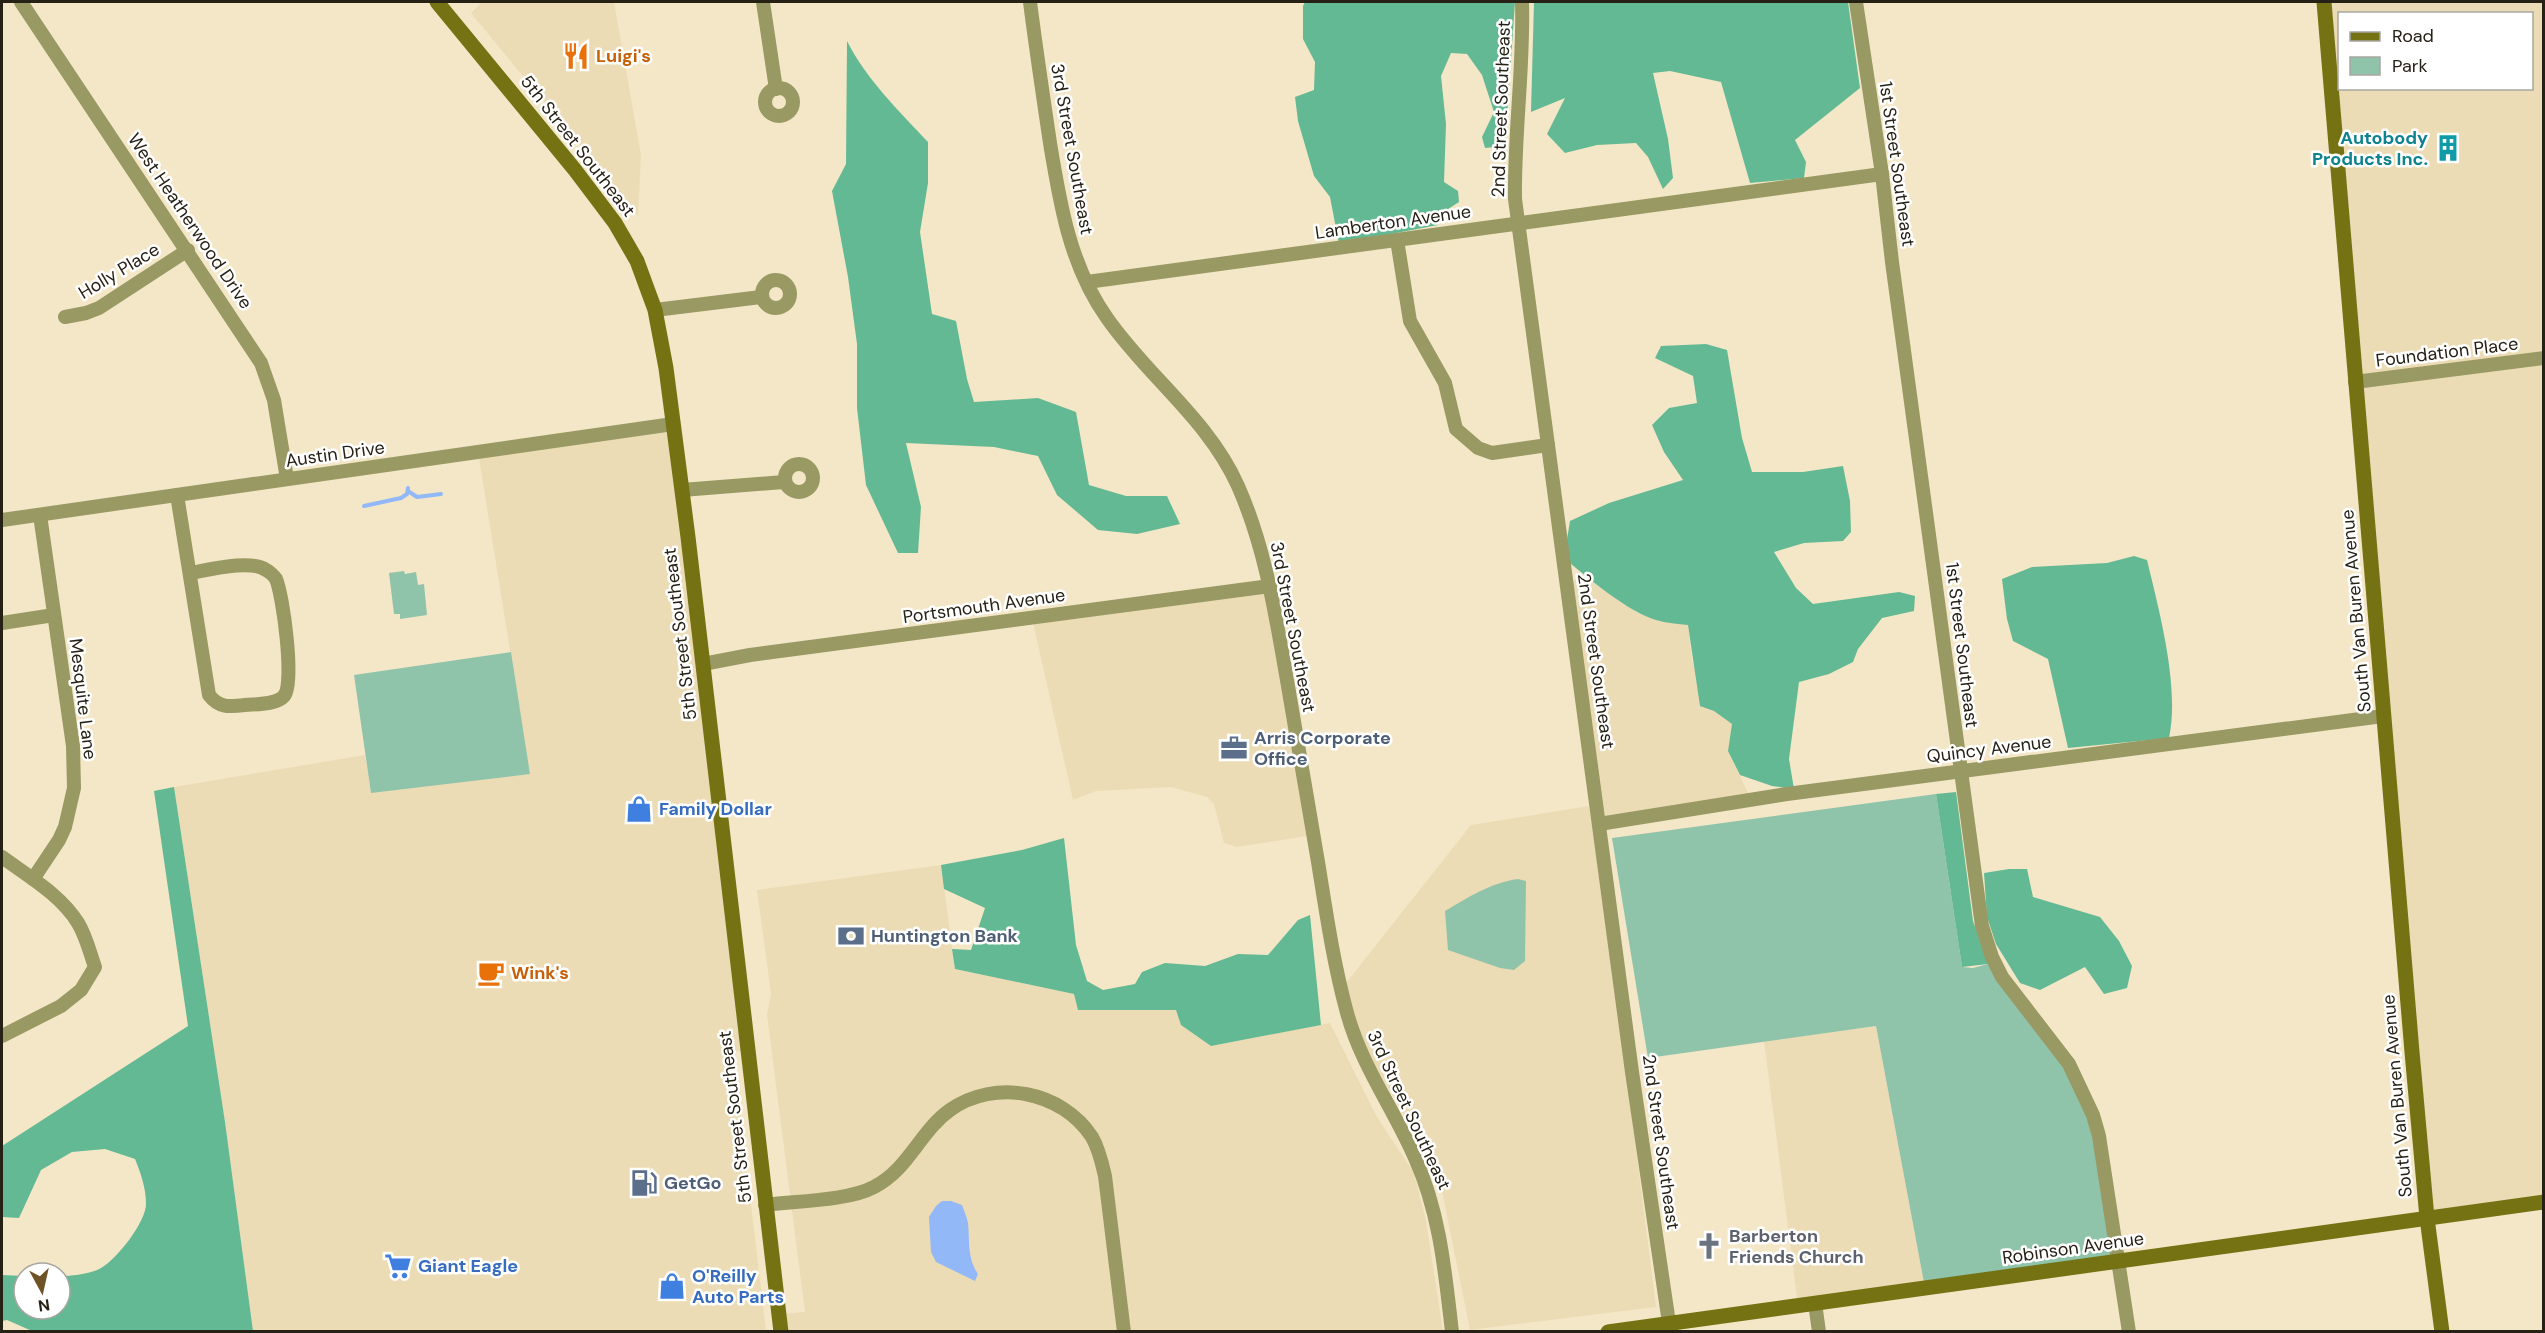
<svg xmlns="http://www.w3.org/2000/svg" width="2545" height="1333" font-family="'DM Sans',sans-serif">
<style>
.built{fill:#ecdcb5;fill-rule:evenodd}
.green{fill:#8fc3aa}
.forest{fill:#63b993}
.water{fill:#92b8f8}
.lines{fill:none;stroke-linecap:round;stroke-linejoin:round}
.stream{stroke:#92b8f8;stroke-width:4}
.street{stroke:#999964;stroke-width:14}
.secondary{stroke:#757213;stroke-width:15}
.labels{text-anchor:middle;dominant-baseline:central;stroke-width:5;stroke-linejoin:round;paint-order:stroke}
.food-label{font-size:18px;font-weight:bold;fill:#c56008;stroke:#fff;text-anchor:start}
.street-label{font-size:18px;fill:#262115;stroke:#fff}
.culture-label{font-size:18px;font-weight:bold;fill:#0d838f;stroke:#fff;text-anchor:end}
.service-label{font-size:18px;font-weight:bold;fill:#4e5e75;stroke:#fff;text-anchor:start}
.shop-label{font-size:18px;font-weight:bold;fill:#366cbe;stroke:#fff;text-anchor:start}
.worship-label{font-size:18px;font-weight:bold;fill:#5b616d;stroke:#fff;text-anchor:start}
</style>
<rect width="100%" height="100%" fill="#f4e7c7"/>
<g class="built">
<path d="M482,2H614L641,155L638,216L471,13Z"/>
<path d="M2324,2H2543V1202L2427,1218ZM2340,14H2532V88H2340Z"/>
<path d="M673,424L747,1050L733,1052L766,1331H253L225,1122L174,787L365,755L371,792L530,774L478,452Z"/>
<path d="M1588,579L1636,612L1656,620L1688,625L1692,660L1714,711L1732,724L1728,751L1751,799L1599,824L1567,581Z"/>
<path d="M1270,586L1314,835L1237,847L1224,843L1214,804L1207,797L1171,787L1096,791L1073,800L1032,618Z"/>
<path d="M1589,806L1613,968L1656,1307L1470,1330L1439,1176L1360,1039L1346,983L1471,825Z"/>
<path d="M941,865L955,969L1074,994L1079,1010H1176L1211,1046L1330,1023L1377,1117L1414,1173L1426,1221L1443,1331H781L779,1314L805,1312L767,1015L771,994L757,890Z"/>
<path d="M1876,1026L1925,1288L1798,1305L1764,1041Z"/>
</g>
<g class="green">
<path d="M404,571L405,574L416,572L418,585L424,584L427,615L400,619V614H394L389,573Z"/>
<path d="M511,652L530,774L371,793L354,675Z"/>
<path d="M1936,794L1962,967L1973,968L1988,964L2050,1038L2093,1115L2119,1262L1925,1288L1876,1026L1648,1058L1612,838Z"/>
<path d="M1518,879L1526,881L1525,961L1514,970L1500,968L1448,950L1445,911C1469,897 1490,883 1518,879Z"/>
</g>
<g class="forest">
<path d="M1305,2H1515L1505,146L1485,148L1482,137L1494,112L1482,75L1467,54L1451,53L1441,76L1446,124L1444,182L1458,191L1459,202L1442,213L1438,225L1339,244L1330,197L1314,176L1298,121L1295,97L1314,90L1315,62L1303,39V6Z"/>
<path d="M1534,2H1848L1860,88L1795,140L1806,162L1804,178L1750,183L1721,82L1670,71L1653,73L1668,139L1673,178L1663,189L1648,157L1636,143L1597,145L1565,153L1547,134L1565,98L1531,112Z"/>
<path d="M847,41C866,79 899,111 928,142V183L920,232L932,314L956,321L967,379L974,402L1038,398L1076,412L1089,485L1126,496H1167L1180,524L1137,534L1098,530L1057,495L1038,456L994,447L906,443L921,507L918,553H898L866,485L857,408V344L848,277L832,191L846,164Z"/>
<path d="M1706,344L1727,350L1742,438L1752,472H1803L1843,466L1850,501L1851,532L1843,541L1804,543L1774,552L1796,588L1813,604L1899,592L1915,596L1914,611L1882,618L1858,649L1853,662L1829,674L1799,682L1789,759L1794,789L1772,786L1740,775L1728,751L1732,724L1714,711L1700,706L1688,625C1678,624 1666,623 1656,620C1630,613 1585,576 1564,558L1570,521L1609,503L1683,480L1664,452L1652,425L1669,408L1697,403L1693,376L1655,358L1661,346Z"/>
<path d="M2134,556L2147,560C2159,610 2180,687 2169,738L2068,748L2048,659L2013,641L2007,619L2002,579L2032,567L2107,563Z"/>
<path d="M174,787L225,1122L253,1331H32L7,1320L2,1321V1275L24,1276V1309H60V1276C72,1276 91,1274 101,1268C117,1259 146,1222 146,1204C146,1188 141,1174 135,1159L105,1149L72,1152L41,1170L19,1218L2,1217V1146L188,1026L154,791Z"/>
<path d="M1956,792L1973,921L1988,964L1962,967L1936,794Z"/>
<path d="M1064,838L1076,945L1087,981L1103,990L1135,984L1142,972L1165,963L1205,966L1238,954L1268,955L1298,920L1310,915L1321,1025L1211,1046L1181,1025L1176,1010H1078L1074,994L955,969L952,949L971,950L985,908L944,889L941,865L1022,850Z"/>
<path d="M2009,869H2027L2033,897L2100,917L2119,941L2132,966L2127,988L2104,994L2085,967L2040,990L2020,983L1996,944L1987,917L1984,873Z"/>
</g>
<path class="water" d="M942,1201H951L962,1205C964,1211 967,1217 968,1223C970,1243 967,1257 978,1274L975,1281L936,1262L931,1252L929,1217L936,1206Z"/>
<g class="lines">
<g class="stream">
<path d="M408,491L417,497L441,494"/>
<path d="M364,506L401,498L407,494L408,488"/>
</g>
<g class="street">
<path d="M21,2L261,363L274,400L287,479"/>
<path d="M763,2L776,89"/>
<path d="M1030,2C1036,49 1043,96 1050,143C1060,204 1070,266 1107,318C1148,377 1208,419 1238,486C1266,549 1276,618 1288,686C1298,745 1308,803 1318,862C1326,911 1333,961 1346,1009C1360,1064 1393,1107 1415,1158C1440,1213 1445,1272 1452,1332"/>
<path d="M1522,2C1524,67 1514,133 1515,199L1632,1072L1669,1323"/>
<path d="M1856,2L1882,174L1892,262L1982,926L1992,957L2002,977L2069,1064L2093,1115L2099,1136L2129,1332"/>
<circle cx="779" cy="102" r="14"/>
<path d="M1397,240L1410,321L1445,383L1456,429L1478,448L1492,453L1548,445"/>
<circle cx="776" cy="294" r="14"/>
<path d="M1087,282L1882,174"/>
<path d="M655,310L761,297"/>
<path d="M65,317L86,313L99,308L188,250"/>
<path d="M2355,382L2544,358"/>
<circle cx="799" cy="478" r="14"/>
<path d="M682,490L784,482"/>
<path d="M177,495L209,695C219,708 229,707 245,705C256,704 276,705 284,696C295,684 283,595 276,579C274,576 269,571 266,570C251,559 208,570 190,573"/>
<path d="M2,520L673,424"/>
<path d="M2,623L54,615"/>
<path d="M703,664L750,655L1270,586"/>
<path d="M1599,824L1787,794L2383,716"/>
<path d="M2,857C28,876 61,895 78,923C86,936 90,953 95,967L81,990L61,1006L2,1036"/>
<path d="M33,879L59,840L65,827L74,788L73,746L40,515"/>
<path d="M765,1205C795,1201 848,1201 874,1187C909,1169 920,1131 950,1110C995,1078 1062,1091 1092,1137C1099,1149 1102,1163 1105,1176L1124,1332"/>
<path d="M1815,1303L1819,1332"/>
</g>
<g class="secondary">
<path d="M437,2L575,170L615,223L637,261L655,310L666,368L688,537L781,1332"/>
<path d="M2324,2L2412,1052L2427,1218L2442,1332"/>
<path d="M1608,1332L2544,1202"/>
</g>
</g>
<defs>
<symbol id="restaurant-bare" viewBox="-9 -9 18 18"><path d="M-5-6h1v4h1v-4h1v4h1v-4h1v5L-1.5 .5V6h-2V.5L-5-1ZM5-6V6H3V1.5H1.5Q1.5-4 5-6Z" fill="#e8710a" stroke="#fff" stroke-width="2.5" paint-order="stroke"/></symbol>
<symbol id="building-bare" viewBox="-9 -9 18 18"><path d="M-4-6H4V6H1V3H-1V6H-4ZM-2.5-4.3h1.7v1.8h-1.7ZM.8-4.3h1.7v1.8H.8ZM-2.5-1h1.7V.8h-1.7ZM.8-1h1.7V.8H.8Z" fill="#0f9aa8" stroke="#fff" stroke-width="2.5" paint-order="stroke"/></symbol>
<symbol id="office-bare" viewBox="-9 -9 18 18"><path d="M-6-3h4V-5.5h4V-3h4V5H-6ZM-1-4.5V-3h2v-1.5ZM-6 0V1H6V0Z" fill="#5c6f8a" stroke="#fff" stroke-width="2.5" paint-order="stroke"/></symbol>
<symbol id="shop-bare" viewBox="-9 -9 18 18"><path d="M-5-2.5h2.3a2.7 3.5 0 0 1 5.4 0H5L5.5 6h-11ZM-1.5-2.5h3a1.5 2.3 0 0 0-3 0Z" fill="#3f7fe0" stroke="#fff" stroke-width="2.5" paint-order="stroke"/></symbol>
<symbol id="bank-bare" viewBox="-9 -9 18 18"><path d="M-6-4H6V4H-6ZM0-2.3a2.3 2.3 0 1 0 0 4.6a2.3 2.3 0 1 0 0-4.6Z" fill="#5c6f8a" stroke="#fff" stroke-width="2.5" paint-order="stroke"/></symbol>
<symbol id="cafe-bare" viewBox="-9 -9 18 18"><path d="M-5.5-4.5H6V0H3Q3 3.5 0 3.5H-2.5Q-5.5 3.5-5.5 0ZM3-3.2v2h1.7v-2ZM-6 4.5H4V6H-6Z" fill="#e8710a" stroke="#fff" stroke-width="2.5" paint-order="stroke"/></symbol>
<symbol id="fuel-bare" viewBox="-9 -9 18 18"><path d="M-5.5-6h7V0h2V4h1.3V-2.5L3-4.5l.8-.8L6-3V5H2.5V1h-1V6h-7ZM-4.2-4.7v3.2H.2V-4.7Z" fill="#5c6f8a" stroke="#fff" stroke-width="2.5" paint-order="stroke"/></symbol>
<symbol id="church-bare" viewBox="-9 -9 18 18"><path d="M-1.2-6h2.4v3.5h3.3v2.4h-3.3V6h-2.4V-.1h-3.3v-2.4h3.3Z" fill="#6b7280" stroke="#fff" stroke-width="2.5" paint-order="stroke"/></symbol>
<symbol id="supermarket-bare" viewBox="-9 -9 18 18"><path d="M-6-5.5h2.5l.6 2H6L4.5 2H-2.5L-4.4-4H-6ZM-1.5 3.2a1.3 1.3 0 1 0 .1 0ZM3 3.2a1.3 1.3 0 1 0 .1 0Z" fill="#3f7fe0" stroke="#fff" stroke-width="2.5" paint-order="stroke"/></symbol>
</defs>
<g fill-rule="evenodd">
<use href="#restaurant-bare" x="557" y="37" width="38" height="38"/>
<use href="#building-bare" x="2429" y="129" width="38" height="38"/>
<use href="#office-bare" x="1215" y="729" width="38" height="38"/>
<use href="#shop-bare" x="620" y="790" width="38" height="38"/>
<use href="#bank-bare" x="832" y="917" width="38" height="38"/>
<use href="#cafe-bare" x="472" y="954" width="38" height="38"/>
<use href="#fuel-bare" x="625" y="1164" width="38" height="38"/>
<use href="#church-bare" x="1690" y="1227" width="38" height="38"/>
<use href="#supermarket-bare" x="379" y="1247" width="38" height="38"/>
<use href="#shop-bare" x="653" y="1267" width="38" height="38"/>
</g>
<g class="labels">
<g class="food-label">
<text x="596" y="56">Luigi's</text>
<text x="511" y="973">Wink's</text>
</g>
<g class="street-label">
<text transform="translate(1501 109) rotate(-88)">2nd Street Southeast</text>
<text transform="translate(578 146) rotate(52)">5th Street Southeast</text>
<text transform="translate(1072 149) rotate(80)">3rd Street Southeast</text>
<text transform="translate(1897 164) rotate(82)">1st Street Southeast</text>
<text transform="translate(190 221) rotate(56)">West Heatherwood Drive</text>
<text transform="translate(1393 222) rotate(-8)">Lamberton Avenue</text>
<text transform="translate(119 271) rotate(-31)">Holly Place</text>
<text transform="translate(2447 352) rotate(-7)">Foundation Place</text>
<text transform="translate(335 454) rotate(-8)">Austin Drive</text>
<text transform="translate(984 606) rotate(-8)">Portsmouth Avenue</text>
<text transform="translate(2356 611) rotate(-95)">South Van Buren Avenue</text>
<text transform="translate(1293 627) rotate(79)">3rd Street Southeast</text>
<text transform="translate(680 634) rotate(-97)">5th Street Southeast</text>
<text transform="translate(1962 645) rotate(83)">1st Street Southeast</text>
<text transform="translate(1596 661) rotate(82)">2nd Street Southeast</text>
<text transform="translate(83 699) rotate(83)">Mesquite Lane</text>
<text transform="translate(1989 749) rotate(-7)">Quincy Avenue</text>
<text transform="translate(2397 1096) rotate(-95)">South Van Buren Avenue</text>
<text transform="translate(1409 1110) rotate(65)">3rd Street Southeast</text>
<text transform="translate(735 1117) rotate(-97)">5th Street Southeast</text>
<text transform="translate(1661 1142) rotate(82)">2nd Street Southeast</text>
<text transform="translate(2073 1248) rotate(-8)">Robinson Avenue</text>
</g>
<g class="culture-label">
<text x="2428" y="138">Autobody<tspan x="2428" dy="21">Products Inc.</tspan></text>
</g>
<g class="service-label">
<text x="1254" y="738">Arris Corporate<tspan x="1254" dy="21">Office</tspan></text>
<text x="871" y="936">Huntington Bank</text>
<text x="664" y="1183">GetGo</text>
</g>
<g class="shop-label">
<text x="659" y="809">Family Dollar</text>
<text x="418" y="1266">Giant Eagle</text>
<text x="692" y="1276">O'Reilly<tspan x="692" dy="21">Auto Parts</tspan></text>
</g>
<g class="worship-label">
<text x="1729" y="1236">Barberton<tspan x="1729" dy="21">Friends Church</tspan></text>
</g>
</g>
<rect width="2545" height="1333" fill="none" stroke="#262115" stroke-width="6"/>
<rect x="2338" y="12" width="195" height="78" fill="#ffffff" stroke="#a8a6a1" stroke-width="1.5"/>
<rect x="2350" y="32" width="30" height="9" fill="#757213" stroke="#a8a6a1" stroke-width="1.5"/>
<text x="2392" y="42" font-size="18" fill="#262115">Road</text>
<rect x="2350" y="57" width="30" height="18" fill="#8fc3aa" stroke="#a8a6a1" stroke-width="1.5"/>
<text x="2392" y="72" font-size="18" fill="#262115">Park</text>
<g transform="translate(42 1291) rotate(172)"><circle r="28" fill="#ffffff" stroke="#a8a6a1" stroke-width="1.5"/>
<path d="M0-4.5L10 22L0 15L-10 22Z" fill="#6f5326"/>
<text y="-9" font-size="16" font-weight="bold" text-anchor="middle" fill="#262115">N</text>
</g>
</svg>
